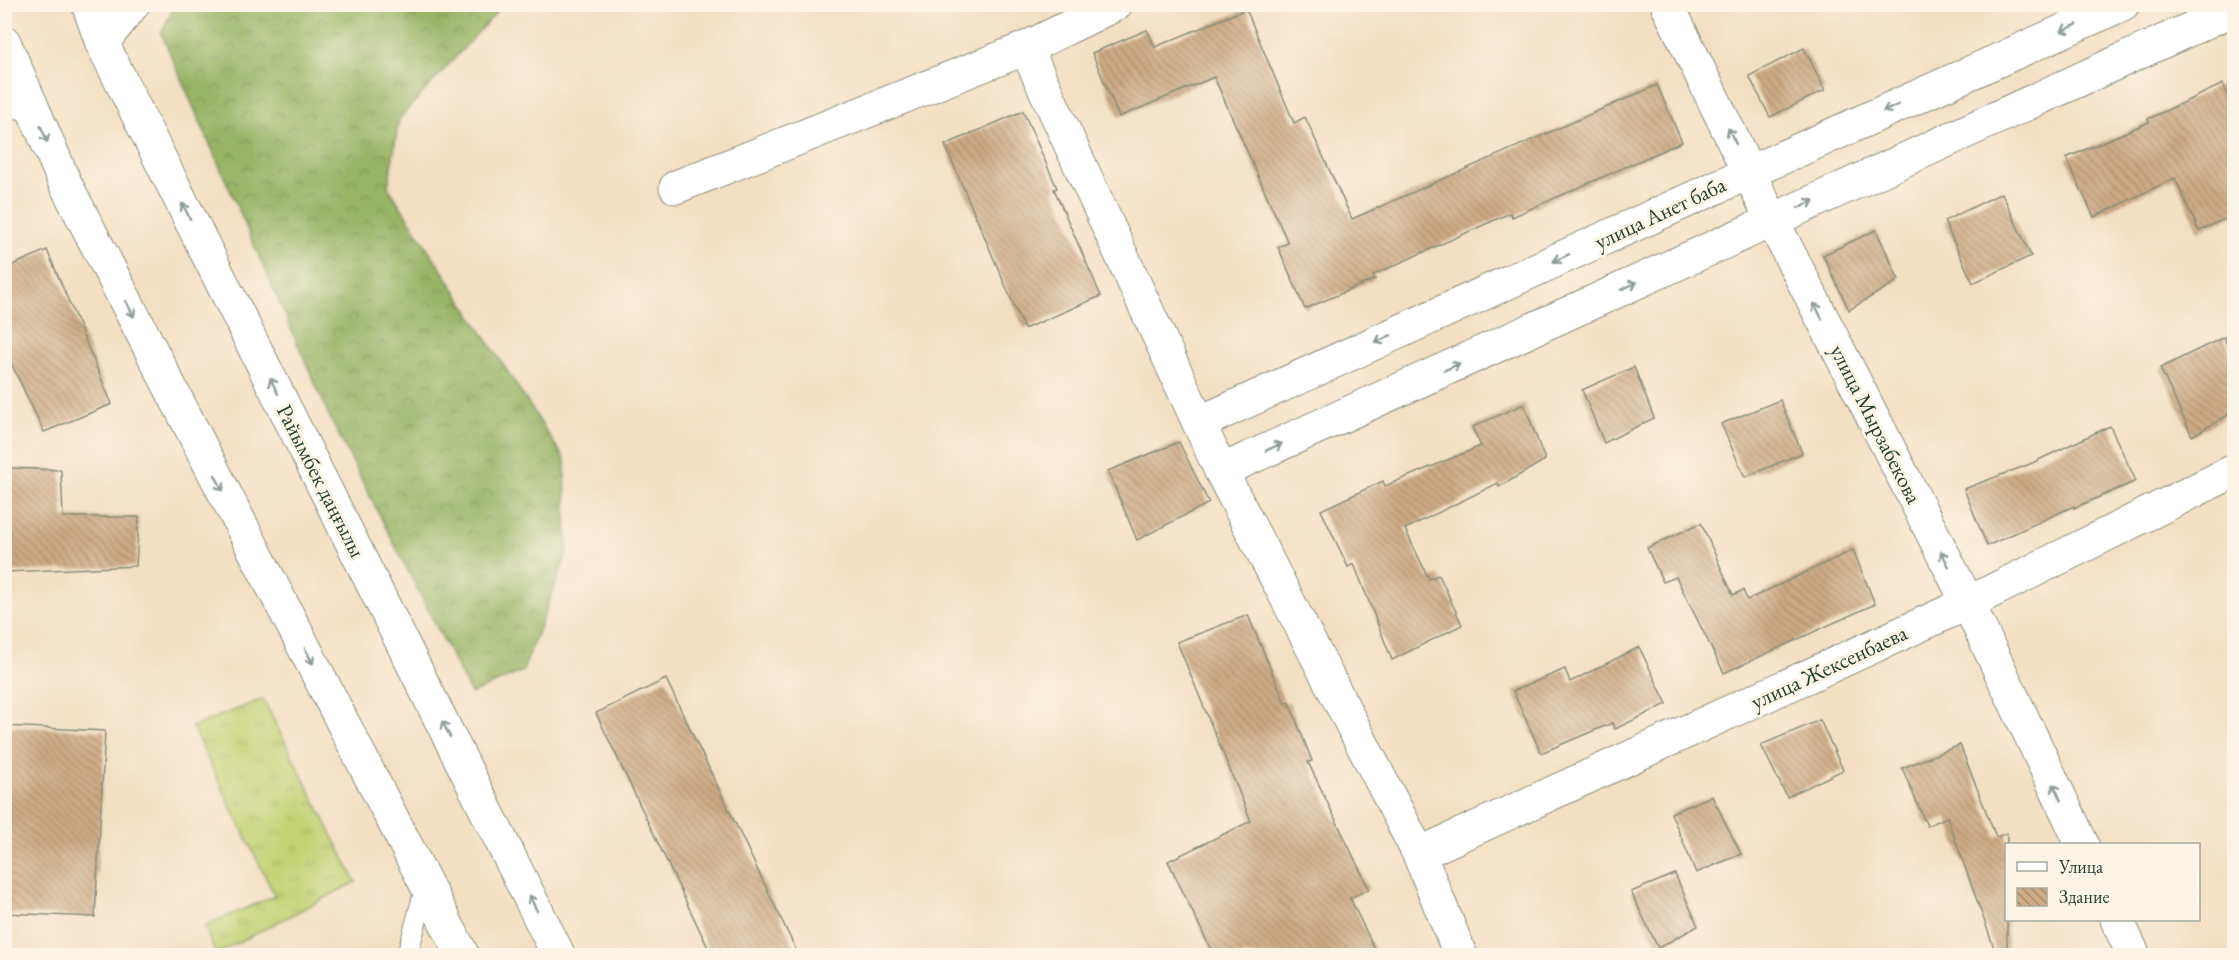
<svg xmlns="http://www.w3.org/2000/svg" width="2239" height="960" font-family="'EB Garamond',serif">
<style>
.grass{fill:url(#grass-tufts);stroke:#708854;stroke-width:1.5}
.forest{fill:url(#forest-crowns);stroke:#5c784d;stroke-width:1.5}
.building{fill:url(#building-back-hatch)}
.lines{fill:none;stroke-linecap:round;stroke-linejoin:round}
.service-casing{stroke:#898e7b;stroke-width:22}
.minor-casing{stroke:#898e7b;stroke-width:35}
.tertiary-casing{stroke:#898e7b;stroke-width:35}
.trunk-casing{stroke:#898e7b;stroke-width:35}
.service{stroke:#fff;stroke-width:20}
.minor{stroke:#fff;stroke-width:33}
.tertiary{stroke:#fff;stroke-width:33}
.trunk{stroke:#fff;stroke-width:33}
.oneway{stroke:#8f9e9a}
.labels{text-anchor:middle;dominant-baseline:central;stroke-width:6;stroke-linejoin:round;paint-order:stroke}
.street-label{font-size:22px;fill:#1f3d34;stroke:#fcf5e5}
</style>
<defs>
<pattern id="grass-tufts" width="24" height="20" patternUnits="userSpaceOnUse" patternTransform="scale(1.5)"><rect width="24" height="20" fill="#c2d274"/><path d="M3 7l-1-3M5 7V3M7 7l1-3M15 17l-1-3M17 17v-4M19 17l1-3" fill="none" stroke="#a6b565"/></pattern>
<pattern id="forest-crowns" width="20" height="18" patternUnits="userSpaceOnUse" patternTransform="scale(1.5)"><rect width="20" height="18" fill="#99b466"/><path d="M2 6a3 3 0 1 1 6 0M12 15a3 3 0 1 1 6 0" fill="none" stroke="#7c9455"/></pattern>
<pattern id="building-back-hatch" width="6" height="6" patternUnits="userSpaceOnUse" patternTransform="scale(1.5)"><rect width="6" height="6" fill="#cfab86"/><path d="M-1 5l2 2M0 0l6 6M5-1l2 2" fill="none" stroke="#a78c6e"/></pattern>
</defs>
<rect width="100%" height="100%" fill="#fcf5e5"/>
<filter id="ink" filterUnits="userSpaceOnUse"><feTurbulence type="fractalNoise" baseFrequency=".0167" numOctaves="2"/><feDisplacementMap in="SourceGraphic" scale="12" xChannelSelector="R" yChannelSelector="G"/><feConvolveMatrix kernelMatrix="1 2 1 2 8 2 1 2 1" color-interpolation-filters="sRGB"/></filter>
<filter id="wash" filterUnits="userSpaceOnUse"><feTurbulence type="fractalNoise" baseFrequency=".008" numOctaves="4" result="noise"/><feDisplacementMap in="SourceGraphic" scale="24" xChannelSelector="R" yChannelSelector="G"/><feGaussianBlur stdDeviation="1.35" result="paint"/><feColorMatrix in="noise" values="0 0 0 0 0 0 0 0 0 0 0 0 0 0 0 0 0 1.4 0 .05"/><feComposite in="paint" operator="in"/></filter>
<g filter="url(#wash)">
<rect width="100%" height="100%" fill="#f3dfc2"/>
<path class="grass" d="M263,699L356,882L216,954L204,926L275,896L192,727Z"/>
<path class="forest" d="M175,5H503L399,119L388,187L565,460L567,554L523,671L471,694L331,420L161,33Z"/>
<g id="blocks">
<g class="building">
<path d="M1246,9L1294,123L1305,117L1352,219L1657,85L1682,142L1512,217L1510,213L1373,275L1375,279L1305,309L1278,247L1288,243L1214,77L1119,117L1092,53L1147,30L1155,47Z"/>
<path d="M1804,48L1825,90L1770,117L1749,76Z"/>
<path d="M2223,84L2235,109V214L2199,231L2175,178L2094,217L2066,158L2149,122L2148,119Z"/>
<path d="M1023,111L1057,188L1054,189L1101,296L1024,329L945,145Z"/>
<path d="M2002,193L2031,256L1973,283L1944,221Z"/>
<path d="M1876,230L1899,280L1849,310L1823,255Z"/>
<path d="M47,250L112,404L44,432L4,348V280L6,268Z"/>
<path d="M2224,337L2235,365V411L2192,436L2160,368Z"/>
<path d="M1634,367L1654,418L1604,443L1582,390Z"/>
<path d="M1780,400L1802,453L1745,477L1721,424Z"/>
<path d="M1524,404L1545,460L1499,487L1498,483L1405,529L1429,579L1439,575L1462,625L1392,660L1354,564L1348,567L1321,510L1383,481L1385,486L1481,446L1472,427Z"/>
<path d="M2110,426L2136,481L2074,508V506L1987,546L1964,489L2030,464Z"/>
<path d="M1179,442L1209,503L1137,540L1108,471Z"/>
<path d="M9,468L61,470L63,517H139L136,566L7,572Z"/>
<path d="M1701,523L1733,595L1743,590L1747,600L1853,550L1875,604L1724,673L1676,577L1663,582L1647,548Z"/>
<path d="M1248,615L1285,703L1289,702L1312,761L1308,762L1369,889L1350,898L1378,956H1214L1168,861L1251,821L1177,642Z"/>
<path d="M1639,647L1667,704L1615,729L1612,723L1541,753L1513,691L1565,669L1570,682Z"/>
<path d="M666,679L799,956H712L596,713Z"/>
<path d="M1820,720L1843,770L1787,797L1761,745Z"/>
<path d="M4,726L105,731L95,917L4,913Z"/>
<path d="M1960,745L1996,837L2007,833V956H1997L1947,817L1927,826L1902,768Z"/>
<path d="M1712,796L1741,854L1696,873L1671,813Z"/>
<path d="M1675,874L1698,926L1658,948L1631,892Z"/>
</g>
</g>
</g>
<g filter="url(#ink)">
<use href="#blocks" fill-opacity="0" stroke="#898e7b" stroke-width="1.5"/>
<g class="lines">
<defs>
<path id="service" d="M407,956L426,885"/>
<g id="minor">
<path d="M1667,4L1772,220L1968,603L2082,844"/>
<path d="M102,43L133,4"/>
<path d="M1026,48L1221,471L1419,854L1461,956"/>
<path d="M676,187L1026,48L1116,4"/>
<path d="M1199,423L1750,172L2123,4"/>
<path d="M1221,471C1560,319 1896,163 2234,9"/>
<path d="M1419,854L1968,603L2234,471"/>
<path d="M2117,920L2134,956"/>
</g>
<path id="tertiary" d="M4,100L31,104"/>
<g id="trunk">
<path d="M88,4L102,43L559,956"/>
<path d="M4,42L65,183L463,956"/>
</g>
</defs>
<use href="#service" class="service-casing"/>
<use href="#minor" class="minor-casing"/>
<use href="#tertiary" class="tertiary-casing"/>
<use href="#trunk" class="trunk-casing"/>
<use href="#service" class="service"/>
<use href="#minor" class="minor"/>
<use href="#tertiary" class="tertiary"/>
<use href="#trunk" class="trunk"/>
</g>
<defs><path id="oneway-shaft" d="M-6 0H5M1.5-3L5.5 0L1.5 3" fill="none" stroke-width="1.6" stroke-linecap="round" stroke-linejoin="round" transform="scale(1.5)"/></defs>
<g class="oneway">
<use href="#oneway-shaft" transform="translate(2069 28) rotate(156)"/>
<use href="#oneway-shaft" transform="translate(1891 108) rotate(156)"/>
<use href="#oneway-shaft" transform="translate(44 134) rotate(67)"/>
<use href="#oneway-shaft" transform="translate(1732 136) rotate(-116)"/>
<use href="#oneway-shaft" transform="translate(1806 204) rotate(-25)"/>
<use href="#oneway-shaft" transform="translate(186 211) rotate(-117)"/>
<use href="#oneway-shaft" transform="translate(1561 258) rotate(155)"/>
<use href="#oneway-shaft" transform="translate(1629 286) rotate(-25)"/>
<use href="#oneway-shaft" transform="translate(130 309) rotate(63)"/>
<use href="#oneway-shaft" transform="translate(1818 311) rotate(-117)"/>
<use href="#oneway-shaft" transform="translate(1383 339) rotate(155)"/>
<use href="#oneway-shaft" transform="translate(1452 367) rotate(-24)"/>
<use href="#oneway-shaft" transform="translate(274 386) rotate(-117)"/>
<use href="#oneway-shaft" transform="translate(1274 447) rotate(-24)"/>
<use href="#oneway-shaft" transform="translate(219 483) rotate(63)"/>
<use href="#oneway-shaft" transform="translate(1945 559) rotate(-117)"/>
<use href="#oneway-shaft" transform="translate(309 656) rotate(63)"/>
<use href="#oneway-shaft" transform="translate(446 729) rotate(-117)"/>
<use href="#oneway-shaft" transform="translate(2057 792) rotate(-115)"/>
<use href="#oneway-shaft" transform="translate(533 903) rotate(-117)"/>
</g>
</g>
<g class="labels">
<g class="street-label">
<text transform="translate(1660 213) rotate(-25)">улица Анет баба</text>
<text transform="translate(1876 424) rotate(63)">улица Мырзабекова</text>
<text transform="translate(321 481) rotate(63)">Райымбек даңғылы</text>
<text transform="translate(1829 667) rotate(-25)">улица Жексенбаева</text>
</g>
</g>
<rect width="2239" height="960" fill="none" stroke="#fcf5e5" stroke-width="24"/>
<rect x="2005" y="843" width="195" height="78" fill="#fcf5e5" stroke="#a4ab9e" stroke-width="1.5"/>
<rect x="2017" y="862" width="30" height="9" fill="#ffffff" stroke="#a4ab9e" stroke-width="1.5"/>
<text x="2059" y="873" font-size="18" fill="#1f3d34">Улица</text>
<rect x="2017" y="888" width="30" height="18" fill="url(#building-back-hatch)" stroke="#a4ab9e" stroke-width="1.5"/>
<text x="2059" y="903" font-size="18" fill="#1f3d34">Здание</text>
</svg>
